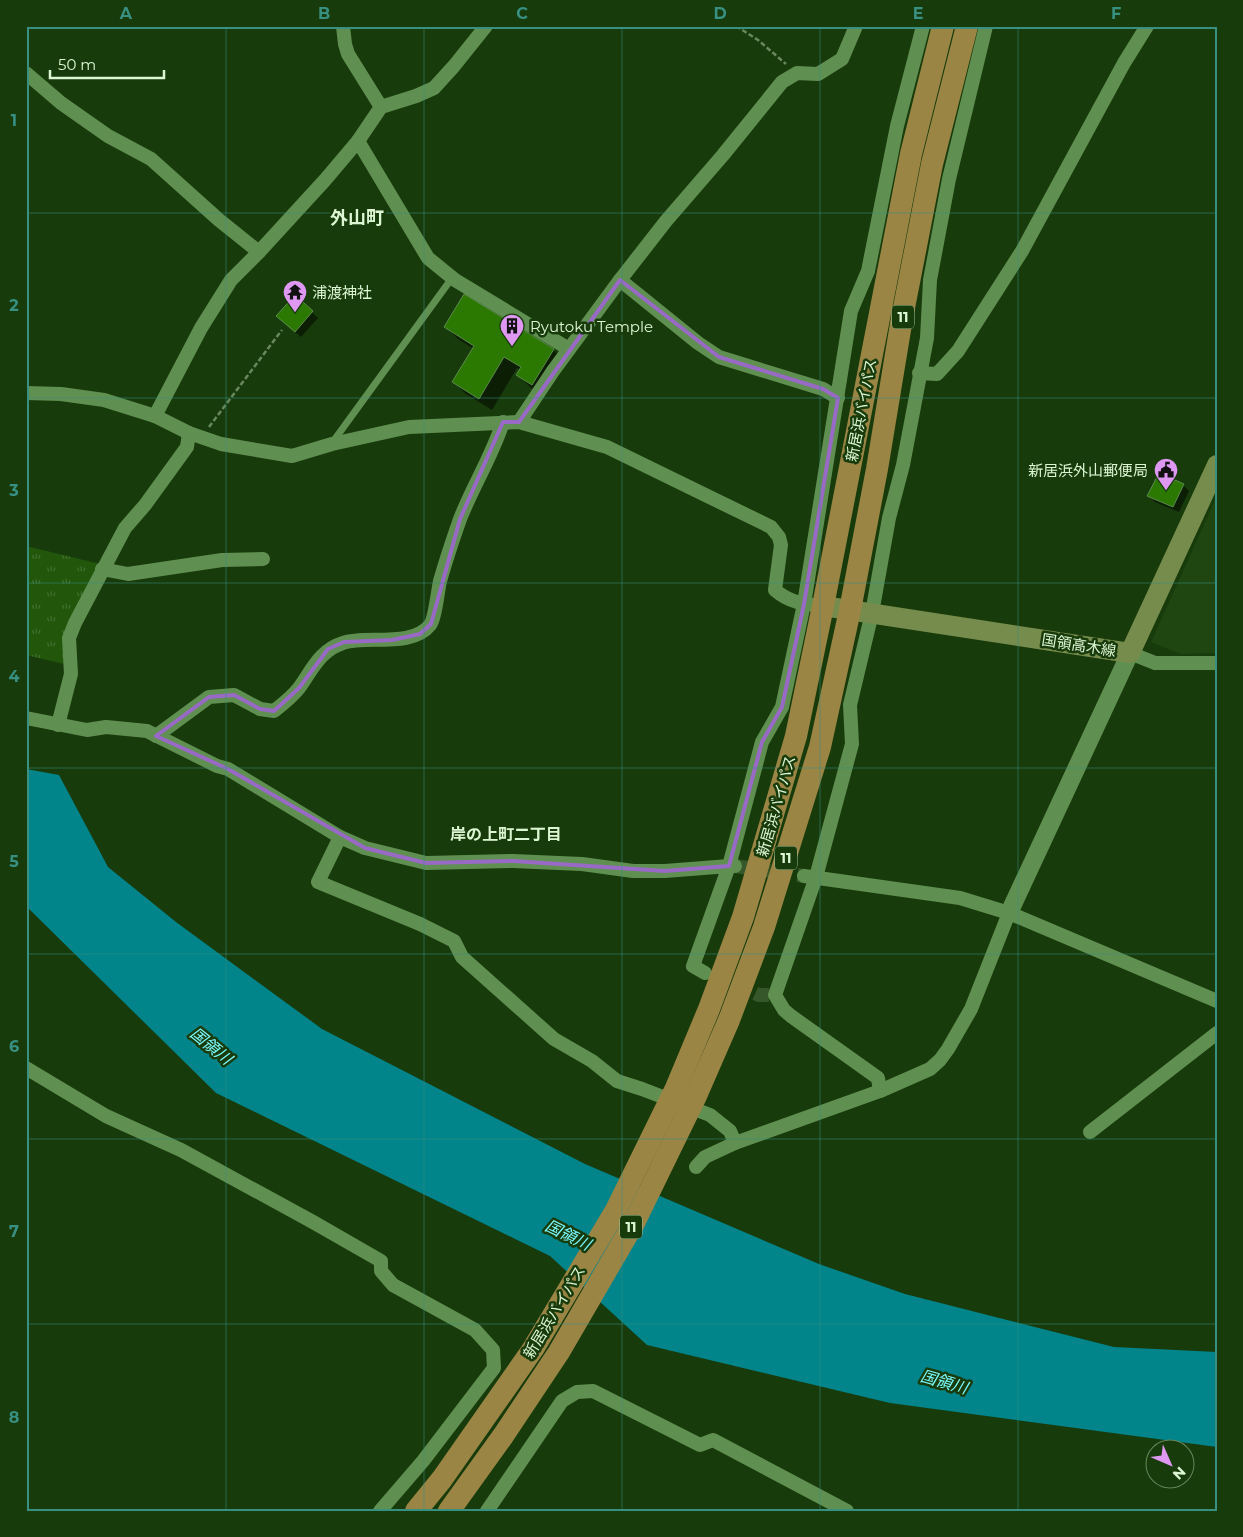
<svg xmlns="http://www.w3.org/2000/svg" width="1243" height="1537" font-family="Montserrat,'Noto Sans JP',sans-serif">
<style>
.built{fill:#1f4611}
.grass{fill:url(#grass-tufts)}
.water{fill:#01858a}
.shadow{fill:#0007}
.building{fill:#2b7900;stroke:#5b8c4c}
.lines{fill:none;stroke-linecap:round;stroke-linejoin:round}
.minor-tunnel{stroke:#355729;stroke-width:14;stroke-dasharray:14 7;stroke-linecap:butt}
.path{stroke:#69885e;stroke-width:2.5;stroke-dasharray:5 2.5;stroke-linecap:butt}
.service{stroke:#609051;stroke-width:7}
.minor{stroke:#609051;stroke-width:14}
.tertiary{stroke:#609051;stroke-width:18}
.secondary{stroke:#768c4c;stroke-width:20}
.trunk{stroke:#9a8545;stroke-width:22}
.marked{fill:none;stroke:#9869c5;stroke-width:4;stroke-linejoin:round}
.grid{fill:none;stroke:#389082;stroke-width:1;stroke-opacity:0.55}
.labels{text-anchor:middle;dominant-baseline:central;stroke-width:5;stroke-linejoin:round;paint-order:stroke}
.shield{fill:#183b0b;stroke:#a1be98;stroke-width:1}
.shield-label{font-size:14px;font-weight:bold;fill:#dcf6d4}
.poi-label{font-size:15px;fill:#dcf6d4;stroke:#183b0b;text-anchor:start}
.street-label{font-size:15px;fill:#dcf6d4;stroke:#183b0b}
.neighbourhood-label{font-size:16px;font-weight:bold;fill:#dcf6d4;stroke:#183b0b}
.water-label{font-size:16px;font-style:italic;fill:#7af9fe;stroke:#183b0b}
.quarter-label{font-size:18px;font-weight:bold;fill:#dcf6d4;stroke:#183b0b}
.neatline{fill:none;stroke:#389082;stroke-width:2}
.grid-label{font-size:16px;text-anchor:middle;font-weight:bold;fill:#389082}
</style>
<defs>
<pattern id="grass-tufts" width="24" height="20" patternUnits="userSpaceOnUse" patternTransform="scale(1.25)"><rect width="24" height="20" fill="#21560b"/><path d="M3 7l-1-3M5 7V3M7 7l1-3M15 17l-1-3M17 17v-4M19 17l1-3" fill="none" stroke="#416f2e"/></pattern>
</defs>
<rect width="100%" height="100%" fill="#183b0b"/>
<path class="built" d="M1217,496V653L1181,654L1151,642Z"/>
<path class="grass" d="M26,546L100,564L64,664L26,655Z"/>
<path class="water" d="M26,769L59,775L108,867L176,922L322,1029L585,1164L819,1264L905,1294L1114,1347L1217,1352V1447L890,1403L647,1345L550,1256L216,1093L26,906Z"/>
<g class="shadow">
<path d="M465,296L553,350L566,362L545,396L530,387L517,374L520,370L517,368L492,410L466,394L454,382L474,349L458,339L446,327Z"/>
<path d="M295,297L318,318L301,337L284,322Z"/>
<path d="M1174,484L1183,485L1189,491L1179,512L1155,502L1149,496Z"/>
</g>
<g class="building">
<path d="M464,294L554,349L532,385L516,375L521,367L504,357L479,399L452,382L474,346L444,327Z"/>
<path d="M295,295L313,311L295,332L276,316Z"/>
<path d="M1158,475L1173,483L1175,480L1184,484L1173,507L1147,496Z"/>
</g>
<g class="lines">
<g class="minor-tunnel">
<path d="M735,866L804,876"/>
<path d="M736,985L759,995H775"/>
</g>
<g class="path">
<path d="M736,26L758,40L786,64"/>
<path d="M209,427L282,330"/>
</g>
<path class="service" d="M332,443L452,278"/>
<g class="minor">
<path d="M343,26L345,44L348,54L381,107"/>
<path d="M26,73L61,103L108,136L151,159L219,220L259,252"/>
<path d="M358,141L428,258L455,280L569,349"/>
<path d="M620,280L698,343L719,357L823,389L838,398"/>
<path d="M919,373L937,374L958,351L1022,251L1124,63L1147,26"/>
<path d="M26,393L61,394L104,400L155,416L189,433L221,444L292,456L332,444L409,427L519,422L607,447L771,527L779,537L781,545L775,590C790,603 804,604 823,606"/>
<path d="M155,416L201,328L231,280L259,252L325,180L358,141L381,107L416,96L434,88L454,66L486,26"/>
<path d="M519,422L553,371L620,280L666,221L723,155L782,82L797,73L818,74L842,59L856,26"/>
<path d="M102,569L128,574L222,560L263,559"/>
<path d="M1130,653L1155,663H1217"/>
<path d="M26,718L87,730L106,727L147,731L217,766L228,769L340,837L365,848L426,863L513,861L582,864L633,871H665L729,866L693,966L705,973"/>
<path d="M58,725L71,674L69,638L75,623L125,528L145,505L187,447L189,433"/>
<path d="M156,736L209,697L234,695L260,709L274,711C283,704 292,697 299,688C312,670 320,650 343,643C366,635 412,648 430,625C435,619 438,590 440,581C446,560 453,539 460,519C473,486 492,456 503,422"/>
<path d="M340,837L318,882L420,924L454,941L462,957L554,1039L592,1061L617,1081L642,1089L710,1115L730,1131L735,1143L880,1091L930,1069L940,1060L948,1049L971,1009L1009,913"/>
<path d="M735,866H729L762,742L782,707L804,604L851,311L868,271L897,126L923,26"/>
<path d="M804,876L960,898L1009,913L1217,1001"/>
<path d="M26,1068L106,1116L181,1150L313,1222L381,1261V1271L393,1285L475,1330L493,1350L494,1368L423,1461L380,1511"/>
<path d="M880,1091L878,1078L791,1016L784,1010L775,995L816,877L852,744L850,705L872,613L889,518L903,465L927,338L930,280L949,179L986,26"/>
<path d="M1090,1132L1217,1033"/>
<path d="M696,1167L705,1157L735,1143"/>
<path d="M487,1511L562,1401L577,1392L593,1391L700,1445L713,1440L847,1511"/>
</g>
<path class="tertiary" d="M1009,913L1130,653"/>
<path class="secondary" d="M823,606L1130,653L1217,465"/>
<g class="trunk">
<path d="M416,1511L442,1479L533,1349L615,1212L676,1088L709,1009L743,917L796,736L823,606L911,154L943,26"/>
<path d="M449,1511L503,1436L559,1352L634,1223L695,1098L729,1020L764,927L820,747L850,610L877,469L902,318L932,164L967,26"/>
</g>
</g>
<path class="marked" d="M620,280L719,357L823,389L838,398L804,604L782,707L762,742L729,866L665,871L513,861L426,863L365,848L228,769L156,736L209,697L234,695L260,709L274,711L299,688L328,649L344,642L392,640L420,634L431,624L460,519L503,422H519Z"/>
<path class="grid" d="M226,26V1511M424,26V1511M622,26V1511M820,26V1511M1018,26V1511M26,213H1217M26,398H1217M26,583H1217M26,768H1217M26,954H1217M26,1139H1217M26,1324H1217"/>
<defs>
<symbol id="temple-pin" viewBox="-11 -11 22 30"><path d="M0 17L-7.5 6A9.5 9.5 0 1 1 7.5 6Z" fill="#de98f2" stroke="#183b0b"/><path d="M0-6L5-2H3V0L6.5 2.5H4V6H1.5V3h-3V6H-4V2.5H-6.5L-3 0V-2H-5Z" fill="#111"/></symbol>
<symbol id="building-pin" viewBox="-11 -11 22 30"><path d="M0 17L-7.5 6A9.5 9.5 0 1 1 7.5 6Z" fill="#de98f2" stroke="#183b0b"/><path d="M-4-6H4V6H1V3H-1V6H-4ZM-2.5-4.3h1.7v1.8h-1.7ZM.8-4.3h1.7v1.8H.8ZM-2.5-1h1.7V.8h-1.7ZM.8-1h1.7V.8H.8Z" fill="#111"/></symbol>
<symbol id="civic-pin" viewBox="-11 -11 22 30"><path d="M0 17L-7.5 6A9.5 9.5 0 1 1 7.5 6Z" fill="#de98f2" stroke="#183b0b"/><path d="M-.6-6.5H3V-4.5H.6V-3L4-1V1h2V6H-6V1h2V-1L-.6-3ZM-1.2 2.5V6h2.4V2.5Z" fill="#111"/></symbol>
</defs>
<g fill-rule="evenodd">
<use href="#temple-pin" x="281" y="278" width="28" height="38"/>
<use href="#building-pin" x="498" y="312" width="28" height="38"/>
<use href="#civic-pin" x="1152" y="456" width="28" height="38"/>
</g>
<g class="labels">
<g class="shield">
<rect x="892" y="305.5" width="22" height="23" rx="4"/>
<rect x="775" y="846.5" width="22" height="23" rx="4"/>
<rect x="620" y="1215.5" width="22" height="23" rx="4"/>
</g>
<g class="shield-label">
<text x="903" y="317">11</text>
<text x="786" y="858">11</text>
<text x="631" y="1227">11</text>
</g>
<g class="poi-label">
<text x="312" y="292">浦渡神社</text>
<text x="530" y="326">Ryutoku Temple</text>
<text x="1148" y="470" text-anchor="end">新居浜外山郵便局</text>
</g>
<g class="street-label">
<text transform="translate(861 410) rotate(-79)">新居浜バイパス</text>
<text transform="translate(1079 645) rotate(9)">国領高木線</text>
<text transform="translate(776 806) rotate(-74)">新居浜バイパス</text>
<text transform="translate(554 1312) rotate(-59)">新居浜バイパス</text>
</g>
<g class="neighbourhood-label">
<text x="506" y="834">岸の上町二丁目</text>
</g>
<g class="water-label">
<text transform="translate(211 1046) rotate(39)">国領川</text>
<text transform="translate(568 1235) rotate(26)">国領川</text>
<text transform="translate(944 1382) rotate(16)">国領川</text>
</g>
<g class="quarter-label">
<text x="357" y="218">外山町</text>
</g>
</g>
<rect width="1243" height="1537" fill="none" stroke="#183b0b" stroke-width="55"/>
<g transform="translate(1170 1464) rotate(135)"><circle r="24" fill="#183b0b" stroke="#66865b"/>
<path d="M0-4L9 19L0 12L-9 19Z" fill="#de98f2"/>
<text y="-8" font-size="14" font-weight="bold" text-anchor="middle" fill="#dcf6d4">N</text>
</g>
<path d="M50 70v8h114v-8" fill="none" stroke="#dcf6d4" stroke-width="2.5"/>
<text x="58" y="70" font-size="15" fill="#dcf6d4" stroke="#183b0b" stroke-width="4" paint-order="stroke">50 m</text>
<rect x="28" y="28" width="1188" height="1482" class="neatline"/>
<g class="grid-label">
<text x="126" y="19">A</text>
<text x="324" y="19">B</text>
<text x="522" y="19">C</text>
<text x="720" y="19">D</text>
<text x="918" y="19">E</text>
<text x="1116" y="19">F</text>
<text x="14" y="126">1</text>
<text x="14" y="311">2</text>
<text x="14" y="496">3</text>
<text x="14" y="682">4</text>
<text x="14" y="867">5</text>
<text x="14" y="1052">6</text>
<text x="14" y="1237">7</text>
<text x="14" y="1423">8</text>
</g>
</svg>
